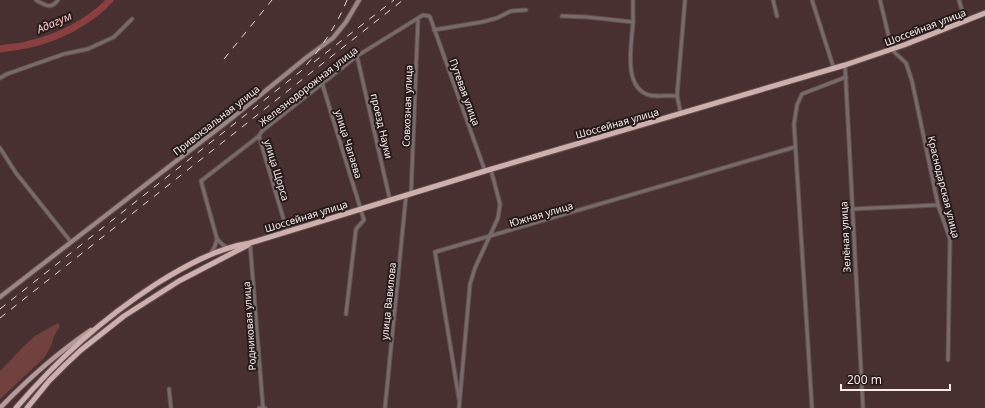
<svg xmlns="http://www.w3.org/2000/svg" width="985" height="408" font-family="'Noto Sans',sans-serif">
<style>
.green{fill:#714140}
.lines{fill:none;stroke-linecap:round;stroke-linejoin:round}
.river{stroke:#8b3e40;stroke-width:7}
.street-casing{stroke:#644e4e;stroke-width:5}
.secondary-casing{stroke:#644e4e;stroke-width:6}
.primary-casing{stroke:#644e4e;stroke-width:6}
.highway-casing{stroke:#644e4e;stroke-width:7}
.street{stroke:#776a6a;stroke-width:3}
.secondary{stroke:#9a8685;stroke-width:4}
.primary{stroke:#b49b9a;stroke-width:4.5}
.highway{stroke:#cdafae;stroke-width:5}
.rail{stroke:#e7d6d5;stroke-width:1;stroke-dasharray:7 7;stroke-linecap:butt}
.labels{text-anchor:middle;dominant-baseline:central;stroke-width:4;stroke-linejoin:round;paint-order:stroke}
.street-label{font-size:10px;fill:#faeae9;stroke:#261b1b}
.water-label{font-size:11px;font-style:italic;fill:#fbccca;stroke:#261b1b}
</style>
<rect width="100%" height="100%" fill="#483030"/>
<path class="green" d="M58,323L60,326L54,336L51,346L44,358L0,399V371L23,347L35,336Z"/>
<g class="lines">
<path class="river" d="M0,49C10,47 20,47 30,44C58,38 91,21 110,0"/>
<defs>
<g id="street">
<path d="M36,0C45,5 51,10 58,0"/>
<path d="M633,0V22"/>
<path d="M773,0L777,16"/>
<path d="M812,0L834,69"/>
<path d="M880,0L892,50L906,63L912,81L938,205L950,239L948,360"/>
<path d="M959,0L965,21"/>
<path d="M562,16L587,17L633,22C632,43 622,87 649,95C657,97 668,95 677,96"/>
<path d="M434,30L482,22L497,18L511,11L526,10"/>
<path d="M357,56L390,200"/>
<path d="M845,65L863,408"/>
<path d="M0,78L7,74L64,54L88,49L114,37L132,19"/>
<path d="M322,83L364,220L356,229L346,314"/>
<path d="M681,114L677,96L685,0"/>
<path d="M259,136L287,231"/>
<path d="M0,148L16,173L71,242"/>
<path d="M411,194L418,19"/>
<path d="M852,209L938,205"/>
<path d="M250,243L263,408"/>
<path d="M228,248L223,245L217,239L201,181L259,136L262,131L357,56L423,15L429,16L430,17L485,171"/>
<path d="M211,253L215,246L217,239"/>
<path d="M169,389L171,408"/>
<path d="M459,399L435,252L795,147"/>
<path d="M259,408H265"/>
<path d="M385,408L406,196"/>
<path d="M459,408L470,284L475,268L498,218L500,204L491,170"/>
<path d="M812,408L794,124L797,105L802,94L846,77"/>
</g>
<path id="secondary" d="M0,297L232,118L307,57L333,38L346,22L359,0"/>
<path id="primary" d="M0,408C28,379 57,353 91,330"/>
<g id="highway">
<path d="M16,408C59,358 101,320 156,284C185,266 217,248 250,243L485,171L845,65L904,45L985,13"/>
<path d="M27,408L49,381L65,365L81,350L124,316L179,281L248,245"/>
</g>
</defs>
<use href="#street" class="street-casing"/>
<use href="#secondary" class="secondary-casing"/>
<use href="#primary" class="primary-casing"/>
<use href="#highway" class="highway-casing"/>
<use href="#street" class="street"/>
<use href="#secondary" class="secondary"/>
<use href="#primary" class="primary"/>
<use href="#highway" class="highway"/>
<g class="rail">
<path d="M224,59L272,0"/>
<path d="M314,62L394,0"/>
<path d="M0,309L301,71C320,50 336,27 347,0"/>
<path d="M0,318L403,0"/>
</g>
</g>
<g class="labels">
<g class="street-label">
<text transform="translate(925 27) rotate(-21)">Шоссейная улица</text>
<text transform="translate(308 86) rotate(-38)">Железнодорожная улица</text>
<text transform="translate(465 92) rotate(70)">Путевая улица</text>
<text transform="translate(407 106) rotate(-88)">Совхозная улица</text>
<text transform="translate(216 120) rotate(-38)">Привокзальная улица</text>
<text transform="translate(617 123) rotate(-16)">Шоссейная улица</text>
<text transform="translate(382 126) rotate(77)">проезд Науки</text>
<text transform="translate(349 144) rotate(73)">улица Чапаева</text>
<text transform="translate(277 170) rotate(73)">улица Щорса</text>
<text transform="translate(944 187) rotate(76)">Краснодарская улица</text>
<text transform="translate(541 214) rotate(-16)">Южная улица</text>
<text transform="translate(306 216) rotate(-17)">Шоссейная улица</text>
<text transform="translate(845 237) rotate(-93)">Зелёная улица</text>
<text transform="translate(388 301) rotate(-84)">улица Вавилова</text>
<text transform="translate(249 326) rotate(-94)">Родниковая улица</text>
</g>
<g class="water-label">
<text transform="translate(54 22) rotate(-24)">Адагум</text>
</g>
</g>
<path d="M841 384v6h109v-6" fill="none" stroke="#faeae9" stroke-width="2"/>
<text x="847" y="384" font-size="12" fill="#faeae9" stroke="#261b1b" stroke-width="3" paint-order="stroke">200 m</text>
</svg>
